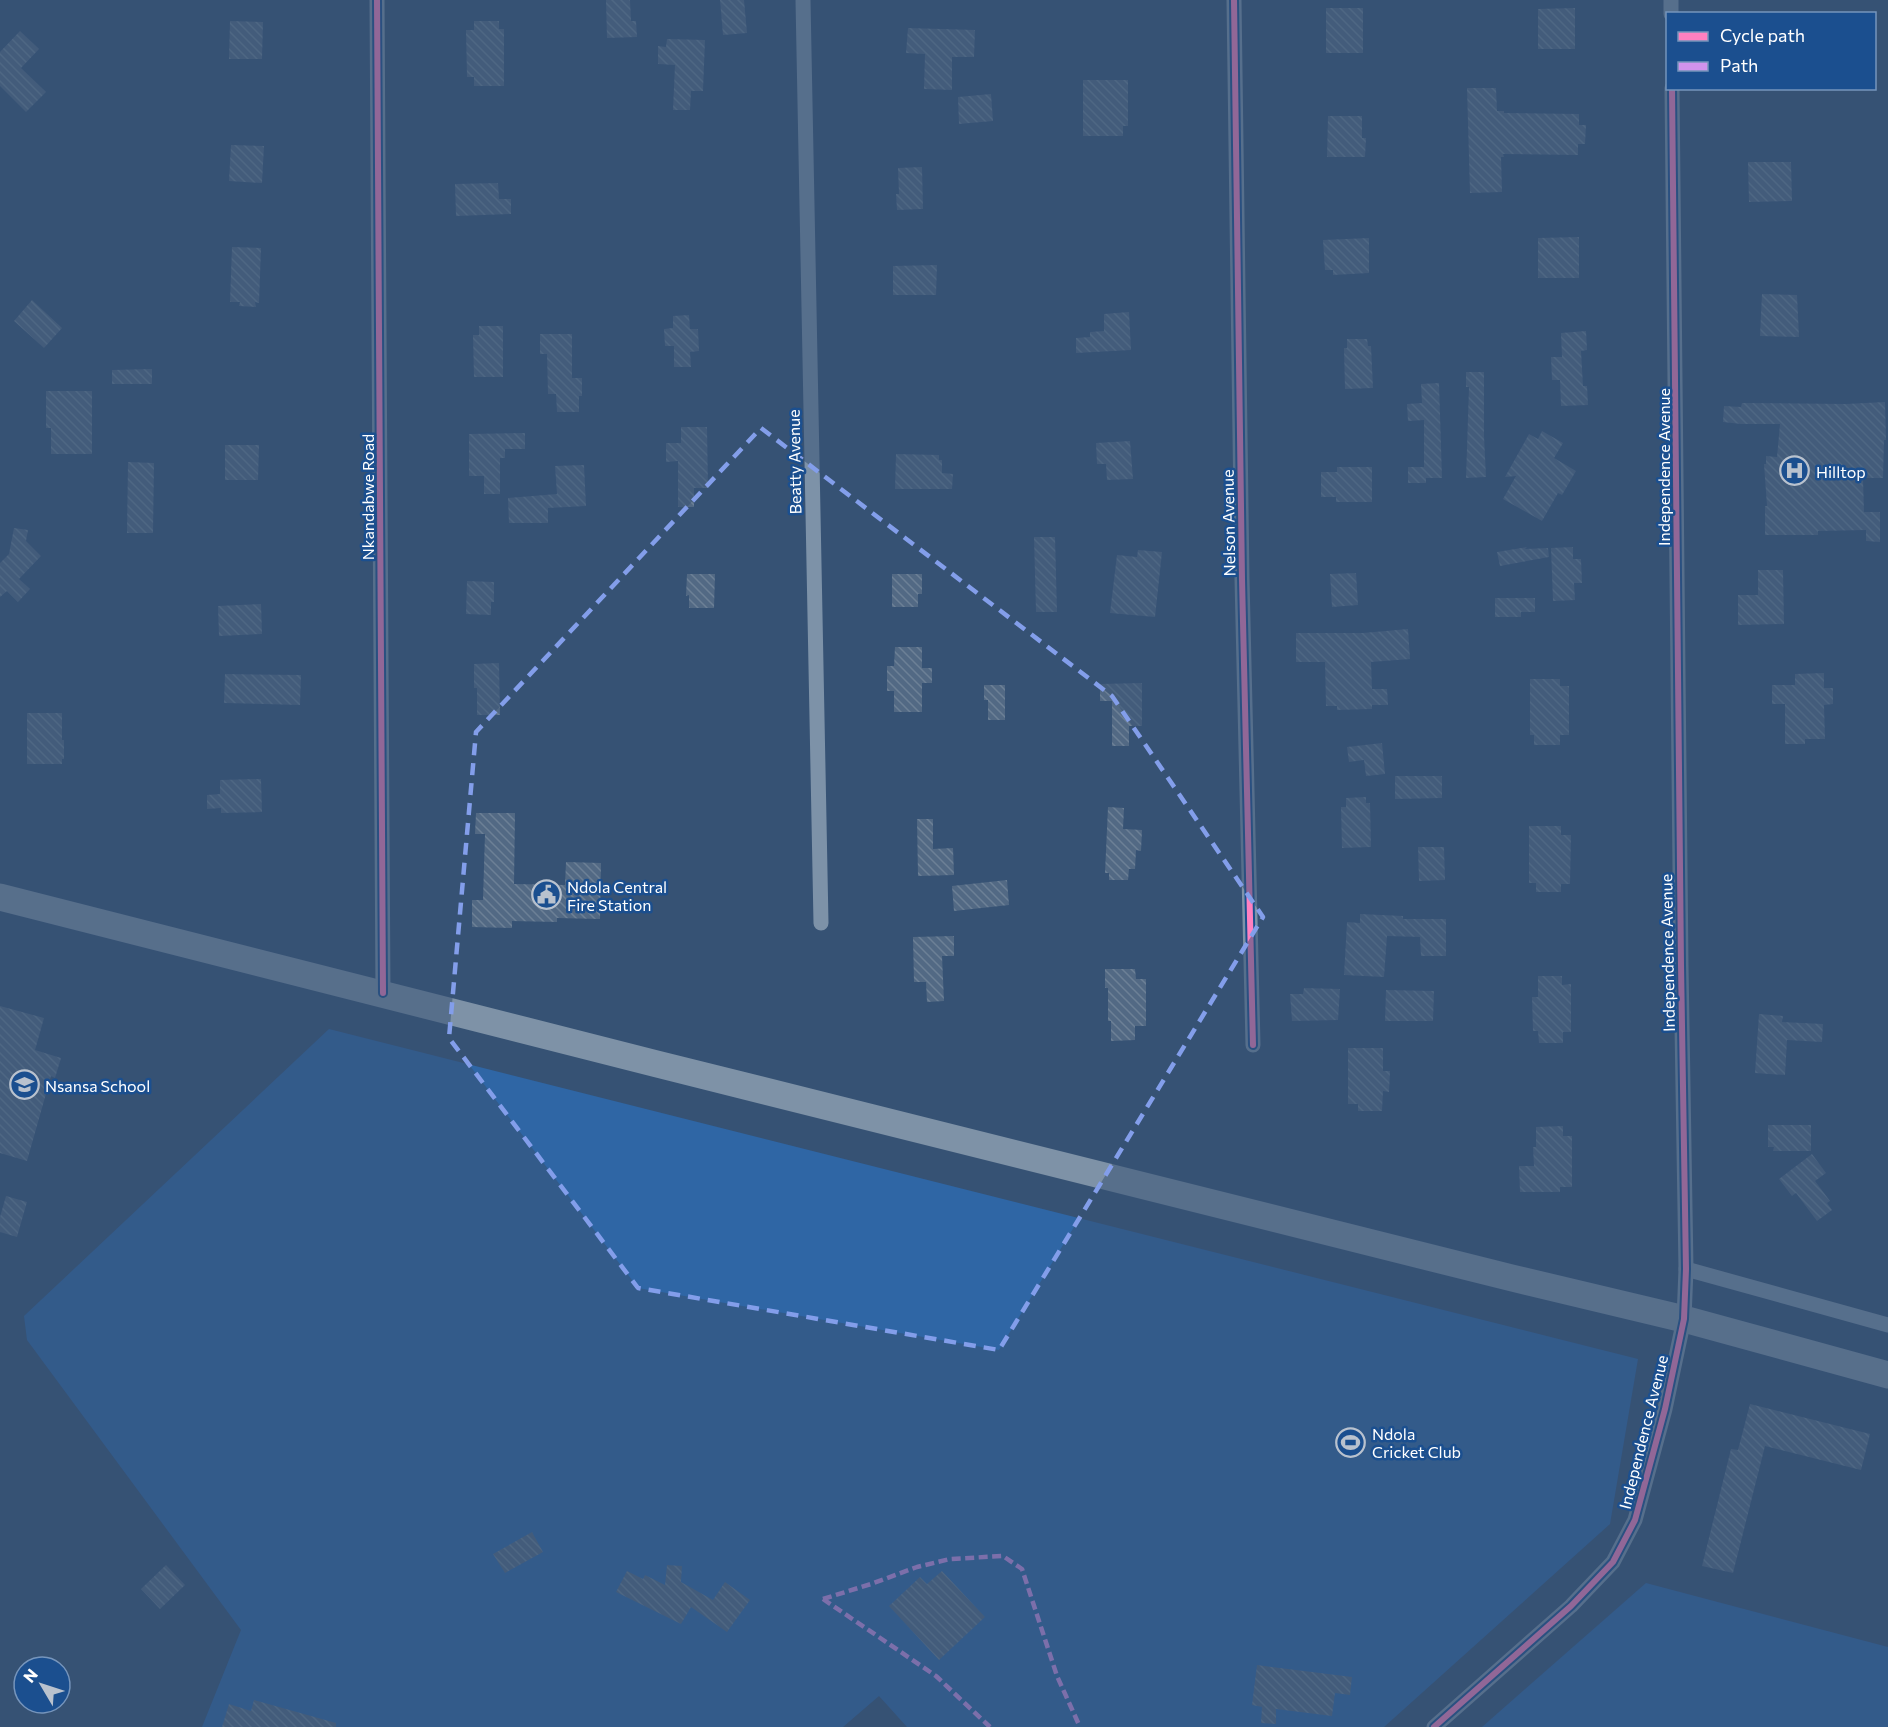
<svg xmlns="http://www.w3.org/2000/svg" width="1888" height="1727" font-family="Commissioner,sans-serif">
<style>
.green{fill:#2f66a5}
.building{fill:url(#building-back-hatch)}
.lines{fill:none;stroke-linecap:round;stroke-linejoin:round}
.street{stroke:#7d92a8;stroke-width:15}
.highway{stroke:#7e92a7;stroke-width:27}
.quiet{stroke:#d193ec;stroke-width:4.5;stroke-dasharray:9 4.5;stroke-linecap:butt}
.cycleway-casing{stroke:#1b4f8f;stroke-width:10}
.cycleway{stroke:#ff80c0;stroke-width:6}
.marked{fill:none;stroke:#839eea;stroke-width:4.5;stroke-dasharray:12 8;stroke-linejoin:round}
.labels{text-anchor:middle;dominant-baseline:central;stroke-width:5;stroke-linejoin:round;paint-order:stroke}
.street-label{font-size:16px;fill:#fff;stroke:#1b4f8f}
.poi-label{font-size:16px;fill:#fff;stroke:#1b4f8f;text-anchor:start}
</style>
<defs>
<pattern id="building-back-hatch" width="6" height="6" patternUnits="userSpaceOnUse" patternTransform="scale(1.5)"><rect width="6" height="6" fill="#526984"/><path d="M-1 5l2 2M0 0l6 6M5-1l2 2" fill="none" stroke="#6c8096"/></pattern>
</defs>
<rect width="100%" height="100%" fill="#365274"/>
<g class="green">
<path d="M329,1029L1638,1359L1610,1524L1384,1727H907L879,1696L843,1727H202L241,1630L27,1340L24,1316Z"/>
<path d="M1646,1583L1888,1647V1727H1482Z"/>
</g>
<g class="building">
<path d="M606,0H630L631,21H636L637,37L607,38Z"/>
<path d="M720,0H744L747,33L723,35Z"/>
<rect x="1326" y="8" width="37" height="45"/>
<path d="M1575,8V49H1538V9Z"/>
<path d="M230,21L263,22L262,59H229Z"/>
<path d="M474,21H499V29H504V86H474V77H467L466,30H474Z"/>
<path d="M908,28L975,30L974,57H952V90L924,89L925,54L906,53Z"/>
<path d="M20,31L39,49L21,68L46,92L26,112L0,86V52Z"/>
<path d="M667,39L705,40L703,91H691L690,110H673L675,65L658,64V46L666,47Z"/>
<path d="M1083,80H1128V126H1123V136H1083Z"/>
<path d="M1467,88H1496L1497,111H1504V113L1579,114V125H1586L1585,144H1578V155L1503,154L1504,157H1501L1502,192L1470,193Z"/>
<path d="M991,94L993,121L959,124L958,97Z"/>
<path d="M1328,116H1362V138H1366L1365,157H1327Z"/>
<path d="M231,145L264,146L262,183L229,181Z"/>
<path d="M1748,162H1791L1792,201L1749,202Z"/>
<path d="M922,167L923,209L897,210L896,194H899L898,168Z"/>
<path d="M498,183L499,199H511V214L456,216L455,184Z"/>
<path d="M1579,237V278H1538V238Z"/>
<path d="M1369,238V273L1333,275V270H1325L1323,240Z"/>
<path d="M232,247L261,248L259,303L255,302L256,307L239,306L240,302H230Z"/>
<path d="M937,265L936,295H893V266Z"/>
<path d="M1762,294L1797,295L1799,337L1760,336Z"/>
<path d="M32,300L62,328L44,348L14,321Z"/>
<path d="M1129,312L1131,350L1076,353V338L1090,337V332L1104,331V314Z"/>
<path d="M689,315L690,329H698L699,351L690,352L691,367H674V346H665L664,329L673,328V316Z"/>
<path d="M479,326H503V377H474L473,335H479Z"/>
<path d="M1586,331L1587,350L1581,351L1583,386H1587L1588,405L1561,406L1560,380H1552L1551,357H1562L1561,333Z"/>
<path d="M540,334H572V378H582V396H579V412H557L556,394H548L547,354H540Z"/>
<path d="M1347,339H1367L1368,346H1371L1373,388L1345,389L1344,348H1347Z"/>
<path d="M152,369V384H112V370Z"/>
<path d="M1466,372H1484V436L1486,477L1466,478L1469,387H1466Z"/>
<path d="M1439,383L1442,478H1426V483H1408V467H1424V420L1408,421L1407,404L1422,403L1421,384Z"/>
<path d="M46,391H92V454H51V428H46Z"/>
<path d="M1885,402L1886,440H1884L1883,478H1863L1864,512H1880V542L1866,541V530L1818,531V535H1765V506H1767L1764,464H1766V456L1777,457L1780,424H1741L1723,422L1724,406L1741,407L1742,403L1846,404Z"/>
<path d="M681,427H707L708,488H694V507H678V461L666,462V443H681Z"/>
<path d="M1542,431L1563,443L1554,458L1576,471L1562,495L1558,493L1542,521L1503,499L1516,476L1505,477L1529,434L1538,439Z"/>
<path d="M525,433V449H505V458H500V494H484V476H469V434Z"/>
<path d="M1130,441L1133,479L1107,480L1106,464H1097L1096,443Z"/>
<path d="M225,445H259L258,480H225Z"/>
<path d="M896,454L939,455V460H942V473L953,474L952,489H895Z"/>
<path d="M128,462L154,463L153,533H127Z"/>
<path d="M584,465L586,506L548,508V523H509L508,498L557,494L555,466Z"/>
<path d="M1337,467H1372V502H1336V497H1321V472H1337Z"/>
<path d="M14,528L28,530L26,541L41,556L19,579L30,589L18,602L7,591L0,597V563L9,554Z"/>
<path d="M1034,537H1055L1057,612H1036Z"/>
<path d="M1527,547L1525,549L1548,548L1549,557L1500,566L1497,552Z"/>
<path d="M1573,547V559H1581L1582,583H1574L1575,600L1553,601L1551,548Z"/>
<path d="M1138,550L1162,552L1155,617L1110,613L1117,555L1137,557Z"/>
<path d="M1758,570H1783L1784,624L1738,625V595H1758Z"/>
<path d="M1356,573L1358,605L1332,607L1330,574Z"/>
<path d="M687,574H715L714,608H689V595L686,596Z"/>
<path d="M892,574H922V594H918V607H892Z"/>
<path d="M467,581L494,582V602H491V615L466,614Z"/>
<path d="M1495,598H1535V612H1521V617H1495Z"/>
<path d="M261,604L262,634L219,636L218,606Z"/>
<path d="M1408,629L1410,659L1371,662L1372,689H1387L1388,705H1372V709L1337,710V706H1326L1325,662H1296V633H1363Z"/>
<path d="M895,647H922V668H932V683H922V712H894V691H887V666H894Z"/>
<path d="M499,663L500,715H477V688H474V664Z"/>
<path d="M1824,673V688H1833V704L1824,705L1825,739H1805V744H1785V704H1772V685H1795V674Z"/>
<path d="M225,674L301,675L300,705L224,703Z"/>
<path d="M1530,679H1560V686H1569V735H1560V745H1534V735H1530Z"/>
<path d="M1142,683V726H1129V746H1112V701H1100V684Z"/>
<path d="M984,685H1005V720H988V700H984Z"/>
<path d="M27,713H62V740H64V759H62V764H27Z"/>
<path d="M1382,743L1385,774L1366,776L1364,760L1349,762L1347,747Z"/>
<path d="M1395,776H1442V798L1395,799Z"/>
<path d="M261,779L262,812L221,813V808L207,809V795L220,794V780Z"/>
<path d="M1366,797V803H1370L1371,847L1342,848L1341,807H1346V798Z"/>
<path d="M1108,807L1124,808L1123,829L1142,830L1141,851L1136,850L1135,869H1129L1128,880H1109V873H1105Z"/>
<path d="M476,813H515L514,884L565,885L566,862L601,863L600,919L557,918V922L512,921V928L472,927V900H483L485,834H475Z"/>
<path d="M917,819H933V849L953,848L954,875L918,876Z"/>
<path d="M1529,826H1561V835H1571L1570,884H1561V892H1536V883H1529Z"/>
<path d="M1418,847H1444L1445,880L1419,881Z"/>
<path d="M1007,880L1009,905L954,911L952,886Z"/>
<path d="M1360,914L1403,916V919H1446V956H1421L1420,937L1387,936L1384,977L1344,975L1347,922L1360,923Z"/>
<path d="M954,936V956H942L944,1001L927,1002L926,982H914L913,937Z"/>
<path d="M1105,969H1135L1136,979H1146V1026H1135V1040L1111,1041V1021H1108V988H1105Z"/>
<path d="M1538,976H1562V985L1571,984V1032H1563V1043H1539L1538,1031H1533L1532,997H1538Z"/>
<path d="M1304,988L1340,989L1338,1020L1292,1021L1290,994H1303Z"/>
<path d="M1386,990L1434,991L1433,1021H1385Z"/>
<path d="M0,1006L44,1018L35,1050L61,1058L55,1078L51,1076L27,1161L0,1153Z"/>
<path d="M1759,1014L1783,1016L1782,1022L1823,1024L1822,1042L1787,1040L1785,1075L1755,1073Z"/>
<path d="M1348,1048H1383V1071H1390L1389,1092L1383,1091L1382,1111H1358V1104H1348Z"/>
<path d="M1768,1125H1811V1151H1773L1774,1147H1768Z"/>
<path d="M1563,1126V1136H1572V1187H1560V1192H1520L1519,1166H1534L1533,1147H1536V1127Z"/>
<path d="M1812,1154L1826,1173L1815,1181L1830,1201L1827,1203L1832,1210L1817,1221L1796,1193L1792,1196L1779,1179Z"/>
<path d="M6,1196L27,1202L17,1237L0,1232V1217Z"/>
<path d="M1750,1404L1870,1434L1861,1470L1765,1446L1733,1573L1702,1566L1731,1449L1738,1450Z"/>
<path d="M532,1532L543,1552L505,1573L493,1554Z"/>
<path d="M166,1565L185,1585L160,1609L141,1589Z"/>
<path d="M667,1565L682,1566L681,1582L713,1600L725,1582L750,1600L727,1632L691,1607L681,1624L616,1592L627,1571L643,1579L645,1575L665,1585Z"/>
<path d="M942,1571L985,1617L939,1660L889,1606L920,1577L927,1584Z"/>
<path d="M1257,1665L1352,1677L1350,1695L1335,1693L1332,1716L1276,1709V1724L1261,1723L1262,1707L1252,1705Z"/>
<path d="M254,1700L336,1723V1727H222L229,1704L251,1711Z"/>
</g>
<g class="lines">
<g class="street">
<path d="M377,0L383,993"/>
<path d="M803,0L821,923"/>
<path d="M1234,0L1242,579L1253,1045"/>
<path d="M1671,0V14"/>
<path d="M1686,1269L1888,1325"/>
<path d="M1434,1727L1571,1606L1613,1562L1635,1520L1665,1409L1684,1319L1686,1269L1681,965L1672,88"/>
</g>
<path class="highway" d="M0,897L657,1064L1512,1278L1684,1319L1888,1375"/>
<g class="quiet">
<path d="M823,1599L871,1584L917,1567L950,1559L1003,1556L1022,1569L1057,1676L1080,1727"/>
<path d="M823,1599L936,1676L990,1727"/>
</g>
<defs>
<g id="cycleway">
<path d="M377,0L383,993"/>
<path d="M1234,0L1242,579L1253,1045"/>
<path d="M1434,1727L1571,1606L1613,1562L1635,1520L1665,1409L1684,1319L1686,1269L1681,965L1672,88"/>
</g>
</defs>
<use href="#cycleway" class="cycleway-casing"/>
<use href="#cycleway" class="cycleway"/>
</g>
<path d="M0 0H1888V1727H0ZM761,428L1112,696L1263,917L999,1350L638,1288L449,1038L476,732Z" fill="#365274" fill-opacity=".55" fill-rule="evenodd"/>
<path class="marked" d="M761,428L1112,696L1263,917L999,1350L638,1288L449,1038L476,732Z"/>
<defs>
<symbol id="hospital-ring" viewBox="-11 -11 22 22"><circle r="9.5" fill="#1b4f8f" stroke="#b9c2ce" stroke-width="1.5"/><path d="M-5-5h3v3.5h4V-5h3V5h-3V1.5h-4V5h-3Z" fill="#b9c2ce"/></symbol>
<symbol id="civic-ring" viewBox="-11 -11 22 22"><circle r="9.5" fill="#1b4f8f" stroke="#b9c2ce" stroke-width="1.5"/><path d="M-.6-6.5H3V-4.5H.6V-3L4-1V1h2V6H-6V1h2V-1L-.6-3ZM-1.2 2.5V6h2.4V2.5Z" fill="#b9c2ce"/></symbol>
<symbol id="school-ring" viewBox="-11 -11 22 22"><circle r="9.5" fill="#1b4f8f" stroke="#b9c2ce" stroke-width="1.5"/><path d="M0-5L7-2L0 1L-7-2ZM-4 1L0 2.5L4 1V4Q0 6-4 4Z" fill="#b9c2ce"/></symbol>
<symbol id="stadium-ring" viewBox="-11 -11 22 22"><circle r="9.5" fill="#1b4f8f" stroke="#b9c2ce" stroke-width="1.5"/><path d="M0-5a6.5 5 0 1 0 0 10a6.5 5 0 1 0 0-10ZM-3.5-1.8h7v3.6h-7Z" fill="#b9c2ce"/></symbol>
</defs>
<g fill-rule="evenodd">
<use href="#hospital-ring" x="1778" y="454" width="33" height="33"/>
<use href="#civic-ring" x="530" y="878" width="33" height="33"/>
<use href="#school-ring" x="8" y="1068" width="33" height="33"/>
<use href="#stadium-ring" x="1334" y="1426" width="33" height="33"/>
</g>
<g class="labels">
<g class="street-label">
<text transform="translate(794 462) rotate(-91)">Beatty Avenue</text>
<text transform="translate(1663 467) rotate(-90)">Independence Avenue</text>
<text transform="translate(367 497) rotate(-90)">Nkandabwe Road</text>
<text transform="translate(1228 523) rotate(-91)">Nelson Avenue</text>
<text transform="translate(1667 953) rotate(-91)">Independence Avenue</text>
<text transform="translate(1643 1432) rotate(-76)">Independence Avenue</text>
</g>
<g class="poi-label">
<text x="1816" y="471">Hilltop</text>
<text x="567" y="886">Ndola Central<tspan x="567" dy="18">Fire Station</tspan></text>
<text x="45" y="1085">Nsansa School</text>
<text x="1372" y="1433">Ndola<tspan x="1372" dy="18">Cricket Club</tspan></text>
</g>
</g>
<rect x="1666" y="12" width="210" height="78" fill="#1b4f8f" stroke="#7695bc" stroke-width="1.5"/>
<rect x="1678" y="32" width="30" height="9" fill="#ff80c0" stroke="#7695bc" stroke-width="1.5"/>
<text x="1720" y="42" font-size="18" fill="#ffffff">Cycle path</text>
<rect x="1678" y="62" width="30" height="9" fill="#d193ec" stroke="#7695bc" stroke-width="1.5"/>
<text x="1720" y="72" font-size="18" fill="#ffffff">Path</text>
<g transform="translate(42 1685) rotate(309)"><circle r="28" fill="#1b4f8f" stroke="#7695bc" stroke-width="1.5"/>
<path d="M0-4.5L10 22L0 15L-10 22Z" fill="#b9c2ce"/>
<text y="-9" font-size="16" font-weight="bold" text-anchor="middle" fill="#ffffff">N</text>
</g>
</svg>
